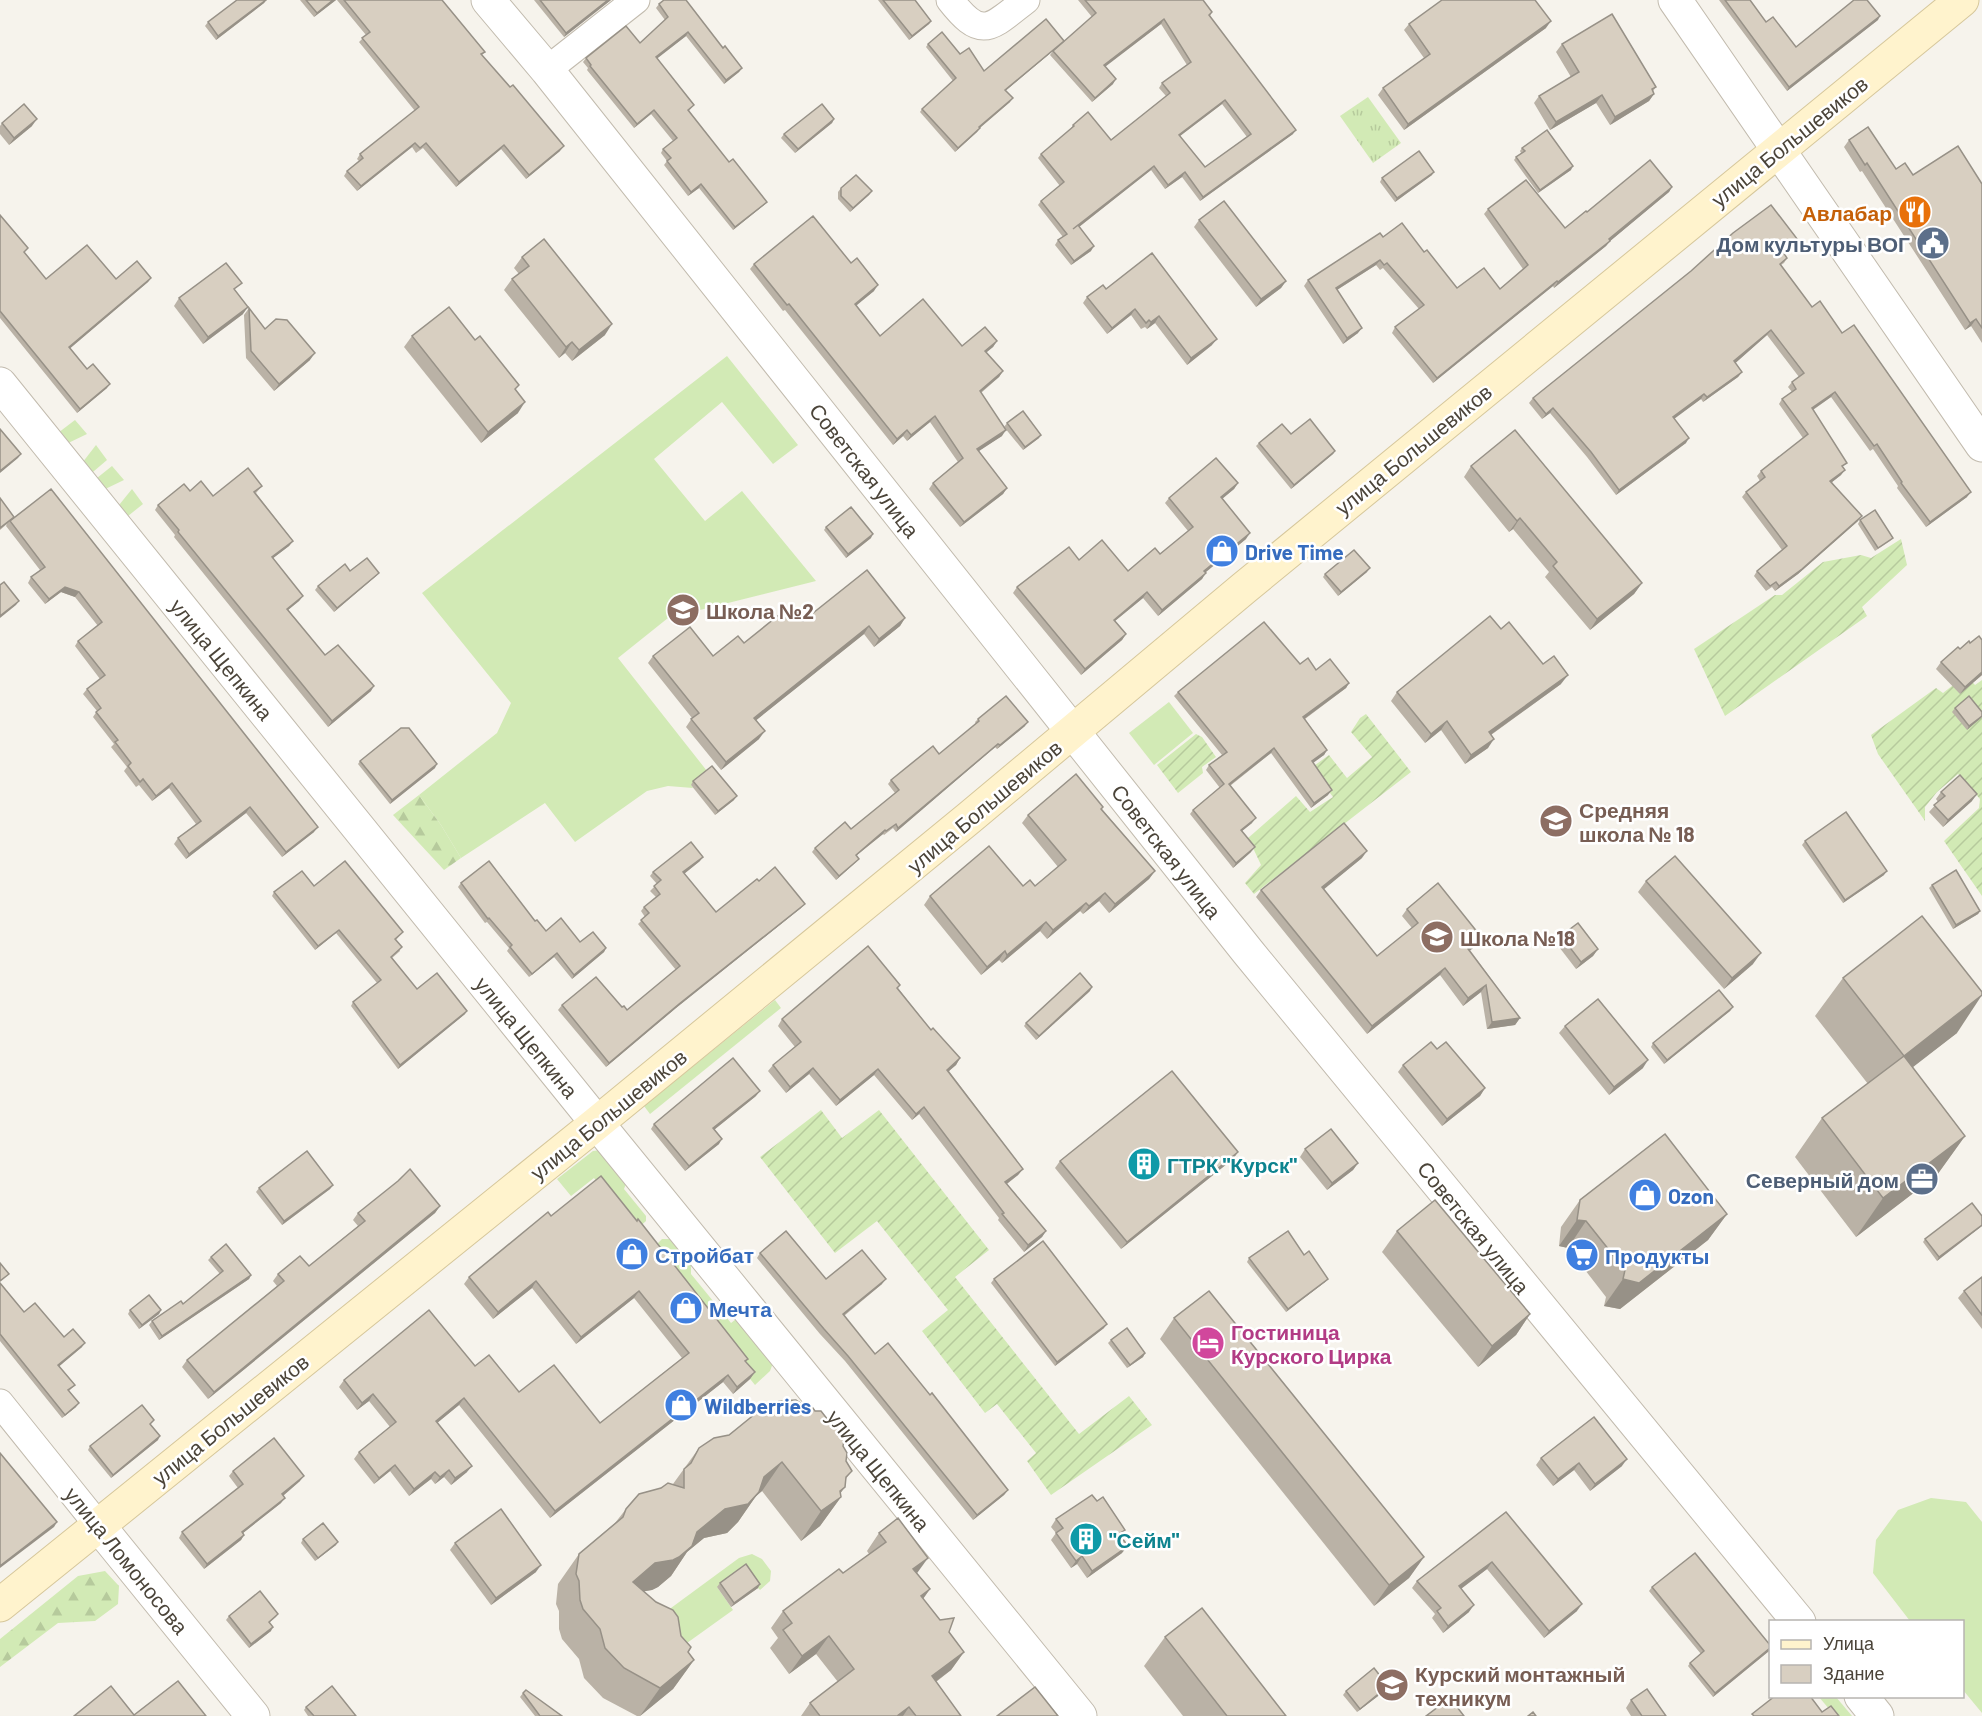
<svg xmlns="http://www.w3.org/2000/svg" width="1982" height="1716" font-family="Barlow,sans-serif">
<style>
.grass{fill:#d2eab5}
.forest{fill:url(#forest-firs)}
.park{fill:url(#park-tufts)}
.garden{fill:url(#garden-furrows)}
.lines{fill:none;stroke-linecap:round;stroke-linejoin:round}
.minor-casing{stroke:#c2bbae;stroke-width:29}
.tertiary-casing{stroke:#c2bbae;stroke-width:35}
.secondary-casing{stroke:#d6c79b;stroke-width:35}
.minor{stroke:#fff;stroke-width:27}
.tertiary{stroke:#fff;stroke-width:33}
.secondary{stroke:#fff3cd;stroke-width:33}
.wall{fill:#bab2a6;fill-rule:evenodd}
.shaded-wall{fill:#979187}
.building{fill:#d8cfc1;stroke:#979187;stroke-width:1.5;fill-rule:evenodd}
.labels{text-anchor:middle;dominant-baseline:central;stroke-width:5;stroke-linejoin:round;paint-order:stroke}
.street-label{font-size:21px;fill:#4b4439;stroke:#fff}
.food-label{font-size:21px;font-weight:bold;fill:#c56008;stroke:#fff;text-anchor:end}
.service-label{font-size:21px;font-weight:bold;fill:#4e5e75;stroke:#fff;text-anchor:end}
.shop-label{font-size:21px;font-weight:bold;fill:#366cbe;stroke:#fff;text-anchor:start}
.education-label{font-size:21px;font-weight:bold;fill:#785e54;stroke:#fff;text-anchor:start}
.culture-label{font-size:21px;font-weight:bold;fill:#0d838f;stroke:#fff;text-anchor:start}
.hotel-label{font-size:21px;font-weight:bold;fill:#b23c85;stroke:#fff;text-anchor:start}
</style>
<defs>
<pattern id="forest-firs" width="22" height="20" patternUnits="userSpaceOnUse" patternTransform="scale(1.5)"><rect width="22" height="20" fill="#d2eab5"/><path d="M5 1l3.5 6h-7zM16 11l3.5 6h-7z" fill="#b6ca9c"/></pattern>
<pattern id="park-tufts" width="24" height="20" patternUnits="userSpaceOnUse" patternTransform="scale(1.5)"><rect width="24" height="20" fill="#d2eab5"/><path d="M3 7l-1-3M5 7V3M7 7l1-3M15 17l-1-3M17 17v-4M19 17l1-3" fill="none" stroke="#b6ca9c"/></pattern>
<pattern id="garden-furrows" width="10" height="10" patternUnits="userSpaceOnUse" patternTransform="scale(1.5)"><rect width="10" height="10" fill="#d2eab5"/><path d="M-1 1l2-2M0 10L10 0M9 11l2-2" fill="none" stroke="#b6ca9c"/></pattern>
</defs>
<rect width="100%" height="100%" fill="#f6f3ec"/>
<g class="grass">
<path d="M727,356L798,445L773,464L722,402L654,459L705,521L742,491L816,581L668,618L618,658L707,771L691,785L693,788L668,786L647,791L575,842L545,803L461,858L441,825L419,795L497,733L511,703L422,593Z"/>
<path d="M75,420L87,434L62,446L54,436Z"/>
<path d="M96,445L107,460L87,477L79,467Z"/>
<path d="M112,466L124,480L99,492L92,482Z"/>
<path d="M132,489L143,504L123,520L115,510Z"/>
<path d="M1169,702L1193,733L1154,765L1129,733Z"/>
<path d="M775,1000L781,1008L650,1114L644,1106Z"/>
<path d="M601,1150L627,1181L624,1189L646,1216V1221L636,1230L594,1178L571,1196L557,1179L593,1151Z"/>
<path d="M662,1239H672L691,1263V1274L731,1323L740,1316L773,1363L770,1371L755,1385L742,1369L655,1246Z"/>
<path d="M1931,1498L1966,1502L1982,1522V1713L1963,1690L1962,1622L1910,1621L1873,1573L1876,1540L1898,1510Z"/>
<path d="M752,1554L762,1559L771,1571L770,1581L760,1590L758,1588L717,1587L733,1610L687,1643L667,1620L671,1608L739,1558Z"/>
<path d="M1819,1697H1836L1852,1716H1835Z"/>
</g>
<g class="forest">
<path d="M419,795L441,825L461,858L444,870L393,815Z"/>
<path d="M105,1571L119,1586L118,1604L95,1621L58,1623L0,1667V1639L78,1576Z"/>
</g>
<path class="park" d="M1368,97L1401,143L1373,163L1340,116Z"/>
<g class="garden">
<path d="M1901,539L1907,565L1862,607L1867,616L1725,716L1694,649L1775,595H1782L1823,562L1861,555L1871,558Z"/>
<path d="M1966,675L1975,685L1982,680V896L1944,841L1979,808L1980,799L1958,774L1937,792L1925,807V821L1878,754L1871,735L1936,688L1943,693Z"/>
<path d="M1366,714L1411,772L1254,894L1245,883L1261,865L1254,850L1247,839L1296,796L1310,812L1333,797L1311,768L1329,755L1347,778L1372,757L1351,732L1360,718Z"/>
<path d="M1196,734L1202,737L1216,757L1202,767L1203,773L1178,793L1157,765Z"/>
<path d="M821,1110L842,1138L879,1110L989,1250L955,1277L1079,1434L1129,1396L1152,1425L1051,1495L1027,1461L1036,1453L997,1404L985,1413L922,1331L948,1310L877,1221L835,1253L760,1157Z"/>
</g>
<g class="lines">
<defs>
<g id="minor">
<path d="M950,0C982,41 990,28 1026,0"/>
<path d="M547,70L636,0"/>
<path d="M0,1403L98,1525"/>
</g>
<g id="tertiary">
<path d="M488,0L547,70L1248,952L1799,1622"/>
<path d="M1675,0L1982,445"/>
<path d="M0,384L597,1123L1080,1716"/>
<path d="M98,1525L253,1716"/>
<path d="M1861,1696L1877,1716"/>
</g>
<path id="secondary" d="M0,1605L597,1123L969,818L1244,588L1962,0"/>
</defs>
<use href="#minor" class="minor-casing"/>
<use href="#tertiary" class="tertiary-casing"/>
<use href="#secondary" class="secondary-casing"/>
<use href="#minor" class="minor"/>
<use href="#tertiary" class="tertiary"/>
<use href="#secondary" class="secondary"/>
</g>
<g class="wall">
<path d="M266,0L264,3L216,40L205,26L208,22Z"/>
<path d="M300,0H336L314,17Z"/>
<path d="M337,0H442L485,52L482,55L560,151L526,179L501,149L456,187L423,148L416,153L412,147L357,191L344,176L347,171L359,161L357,159L360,154L415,111L359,42L366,35Z"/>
<path d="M534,0H611L564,37Z"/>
<path d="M878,0H915L931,21L929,24L909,40Z"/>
<path d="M1078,0H1203L1212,12L1210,16L1293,134L1200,201L1182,177L1165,189L1151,170L1079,227L1091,251L1071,265L1055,245L1058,240L1063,237L1038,205L1041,201L1060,186L1038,158L1041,154L1070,130L1073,125L1111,140L1166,96L1159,88L1162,83L1187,65L1161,24L1105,66L1113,84L1092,102L1050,55L1053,51L1006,90L1010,102L980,128L977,132L955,152L920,112L922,109L953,81L926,47L928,44L960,54L984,71L1062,43L1092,17ZM1222,104L1247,137L1205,167L1180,136Z"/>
<path d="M1719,0H1750L1766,22L1796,47L1878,20L1787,91Z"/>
<path d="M659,4L723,48L742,68L739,72L724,84L686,36L657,58L694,105L689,111L729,162L767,202L764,205L733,230L699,188L688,196L664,165L667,161L661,153L663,149L673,141L651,114L634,128L587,70L588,68L583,62L586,58L640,43L665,20L656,8Z"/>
<path d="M1409,24L1546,28L1404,130L1378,95L1383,88L1424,58L1404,30Z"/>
<path d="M1562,44L1656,87L1653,91L1654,94L1649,101L1610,125L1596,103L1550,130L1534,103L1539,96L1571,77L1556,52Z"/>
<path d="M834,119L832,123L795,153L781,138L784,134Z"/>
<path d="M2,123L32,126L9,145L0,134V126Z"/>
<path d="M1849,140L1896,169L1913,175L1982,184V343L1971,326L1965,330L1862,171L1860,172L1844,147Z"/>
<path d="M1522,148L1571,170L1538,193L1514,160L1516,157L1521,153L1520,151Z"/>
<path d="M1432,175L1395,202L1380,182L1382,178Z"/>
<path d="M1672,187L1669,192L1610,241L1606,246L1554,288L1553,286L1433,383L1392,333L1395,327L1419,309L1383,268L1380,270L1376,265L1337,290L1358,333L1343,344L1304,286L1308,280L1383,237L1424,252L1457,288L1500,289L1523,269L1484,214L1488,209L1565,228L1587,212Z"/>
<path d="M841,188L872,191L869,195L850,212L838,199V192Z"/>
<path d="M0,215L25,253L46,279H116L151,278L148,282L70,348L87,369L107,388L77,413L0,318Z"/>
<path d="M1199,220L1286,281L1281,288L1256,307L1194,227Z"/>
<path d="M1798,240L1795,246L1784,254L1787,258L1784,263L1781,265L1812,307L1842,333L1967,497L1926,527L1897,488L1898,486L1873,449L1870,451L1831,397L1813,410L1843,468L1841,475L1832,482L1858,521L1798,574L1775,591L1772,587L1766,591L1754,576L1757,571L1782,550L1742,497L1746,492L1760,481L1757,476L1761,471L1803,438L1779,404L1782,399L1792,392L1788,387L1792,382L1799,377L1767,335L1735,363L1742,372L1738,377L1703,402L1701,399L1674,418L1686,443L1616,495L1587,457L1550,413L1542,419L1529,403L1533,398Z"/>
<path d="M1152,253L1212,345L1187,365L1155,323L1147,329L1145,327L1141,329L1131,315L1107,334L1083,303L1087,297L1106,289Z"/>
<path d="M522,257L605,335L572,361L565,353L559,358L504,290L512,279L519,274L514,268Z"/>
<path d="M754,264L874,291L856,305L880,336L962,346L997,341L993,347L986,352L1003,371L999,377L981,393L1002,436L978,451L1007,488L1003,494L960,527L929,489L933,483L958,462L930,422L907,441L903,436L893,445L785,310L783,311L750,269Z"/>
<path d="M236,291L243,314L203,344L174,306L179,298Z"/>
<path d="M249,308L265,329L310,360L274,391L246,358L244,315Z"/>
<path d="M412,336L516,390L518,413L481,443L404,347Z"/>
<path d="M1007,423L1039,438L1023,450L1004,427Z"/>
<path d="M1259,443L1335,451L1333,454L1291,489L1256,446Z"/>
<path d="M1471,466L1642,583L1634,594L1590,630L1545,577L1549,572L1513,529L1509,532L1464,477Z"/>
<path d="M1238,483L1234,489L1222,499L1246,539L1205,572L1202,579L1158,616L1143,598L1115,621L1126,634L1122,640L1081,675L1013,593L1017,587L1079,560L1128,571L1160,554L1188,531L1165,503L1169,498Z"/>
<path d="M262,486L256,493L293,541L289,546L273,558L303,596L299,601L288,610L325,655L371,691L328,727L174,537L175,535L155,510L158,505L190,491L213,496Z"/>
<path d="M0,498L14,517L314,832L282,857L246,813L186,859L174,844L178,838L196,824L169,788L152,801L139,785L136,787L124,771L127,767L111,747L114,744L93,717L97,711L83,694L87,689L100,679L75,646L78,641L98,626L75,597L61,592L45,604L28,583L31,577L40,570L6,526L7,524L0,530Z"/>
<path d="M1860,520L1893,538L1890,541L1875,551L1858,524Z"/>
<path d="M826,527L871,538L846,558L824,530Z"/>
<path d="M350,571L379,573L376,576L334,612L315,590L318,586Z"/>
<path d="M1367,572L1338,596L1323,577L1325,574Z"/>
<path d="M905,618L900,626L874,647L864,634L756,720L759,739L721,770L686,727L692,718L648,663L653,656H713L744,643L803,621Z"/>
<path d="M1501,629L1543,664L1561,684L1491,735L1488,748L1465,764L1441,730L1425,743L1391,701L1397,692Z"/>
<path d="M1982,640V675L1960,694L1936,669L1941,662L1960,649L1970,643Z"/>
<path d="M1300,664L1316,670L1349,683L1346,688L1305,719L1327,750L1324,755L1313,762L1328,795L1311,808L1271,753L1230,786L1252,823L1242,831L1251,852L1233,868L1190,814L1193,810L1220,788L1206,770L1209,765L1222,755L1174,696L1178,692Z"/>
<path d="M1955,708L1982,712L1967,730L1952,712Z"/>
<path d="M978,719L1025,726L997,749L995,747L896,832L893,828L884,835L883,834L856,856V862L836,880L812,852L815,848L851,829L895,793L888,784L891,780L939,754L976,724L975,722Z"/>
<path d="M360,761L435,768L390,804L358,764Z"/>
<path d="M693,781L734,800L715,815L691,785Z"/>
<path d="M1941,792L1972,801L1943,827L1929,812L1938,802L1936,799Z"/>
<path d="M1102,809L1155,871L1149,879L1109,913L1099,901L1083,914L1080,911L1047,939L1040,931L1002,963L999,960L981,975L924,905L930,896L1035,886L1058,867L1022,823L1028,815Z"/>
<path d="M1805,841L1884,875L1843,903L1802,845Z"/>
<path d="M1362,858L1323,889L1377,956L1412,928L1402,916L1407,909L1477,945L1470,950L1520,1018L1515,1025L1487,1029L1481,992L1463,1006L1440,975L1367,1034L1256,897L1261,890Z"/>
<path d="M700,861L684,874L716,912L759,881L801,908L676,1008L606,1067L558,1010L562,1005L622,1007L627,1010L676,970L638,924L645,917L641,911L644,907L656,897L650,891L657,884L650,876L653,872Z"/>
<path d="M1646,881L1753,964L1724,989L1638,892Z"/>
<path d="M461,883L535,921L546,931L580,942L606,948L604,952L572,979L554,957L529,977L507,951L509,948L487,922L485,923L458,887Z"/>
<path d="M1932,885L1980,911L1978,914L1953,929L1929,888Z"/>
<path d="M314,886L403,932L396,940L400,951L392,958L417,989L465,1014L398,1069L351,1006L353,1002L377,983L336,933L315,950L272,896L274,892Z"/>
<path d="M1561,936L1598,949L1593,956L1576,969L1556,943Z"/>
<path d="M1843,978L1957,1033L1912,1067L1965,1136L1937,1175L1856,1237L1795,1157L1822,1118L1868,1084L1815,1016Z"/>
<path d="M898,988L931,1030L960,1058L956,1065L949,1071L1023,1169L1018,1175L1007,1184L1046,1231L1042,1237L1024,1252L998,1220L999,1218L919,1114L912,1120L874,1075L836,1106L809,1074L786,1093L768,1071L773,1065L795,1047L778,1026L782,1019Z"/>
<path d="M1090,991L1036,1040L1024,1026L1026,1023Z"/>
<path d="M1733,1007L1730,1011L1664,1064L1651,1047L1653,1043Z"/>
<path d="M1565,1026L1643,1068L1609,1095L1559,1033Z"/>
<path d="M1437,1049L1485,1088L1480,1096L1442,1126L1398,1072L1403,1065Z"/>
<path d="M756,1096L714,1130L719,1144L685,1171L651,1129L654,1124Z"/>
<path d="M1305,1149L1358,1163L1353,1170L1327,1190L1300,1157Z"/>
<path d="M1238,1152L1233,1159L1121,1249L1055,1168L1060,1161Z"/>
<path d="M333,1185L330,1189L282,1225L256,1192L259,1188Z"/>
<path d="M1580,1200L1727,1214L1708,1240L1620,1309L1604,1306L1606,1297L1568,1248L1559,1246L1561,1227Z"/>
<path d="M440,1206L435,1213L208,1399L182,1367L187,1360L277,1286L273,1281L278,1274L309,1266L358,1226L353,1220L358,1213Z"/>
<path d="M551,1216L637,1221L748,1359L746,1362L755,1372L750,1379L733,1394L723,1382L550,1518L459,1405L437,1423L467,1472L451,1485L444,1477L435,1484L431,1479L409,1496L390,1471L374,1484L354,1459L359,1452L390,1427L369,1401L357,1410L339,1387L344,1380L475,1366L519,1392L600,1423L682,1358L634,1298L576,1344L532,1288L493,1319L464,1284L469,1277Z"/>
<path d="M1982,1216L1937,1261L1923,1242L1925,1239Z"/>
<path d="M1397,1231L1530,1314L1516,1335L1478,1367L1382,1252Z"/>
<path d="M760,1253L826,1279L882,1284L844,1316L875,1354L930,1395L1008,1490L1004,1495L973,1520L845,1361L820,1334L757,1258Z"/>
<path d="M1304,1255L1325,1282L1286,1312L1247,1262L1249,1258Z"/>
<path d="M211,1257L251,1275L249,1279L159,1340L149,1325L152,1321L183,1304L220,1274L208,1260Z"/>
<path d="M1982,1277V1329L1958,1298L1964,1291Z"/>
<path d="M994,1279L1104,1328L1055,1366L991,1283Z"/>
<path d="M0,1283L24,1312L64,1337L82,1347L59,1366L75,1385L69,1391L76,1407L62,1418L0,1341Z"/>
<path d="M130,1310H161L159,1314L139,1329L128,1314Z"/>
<path d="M1174,1318L1424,1557L1409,1578L1374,1606L1160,1339Z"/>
<path d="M1111,1340L1145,1353L1143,1357L1127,1368L1108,1343Z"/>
<path d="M802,1404L815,1411L828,1420L838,1430L843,1446L846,1461L852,1471L845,1480V1487L840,1493L841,1497L820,1526L801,1541L762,1491L756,1496L738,1522L727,1533L704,1538L687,1552L671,1576L658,1587L652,1590L644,1591L691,1647L688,1652L694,1660L673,1689L640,1716H637L603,1698L584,1678L579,1659L562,1639L559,1629V1611L556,1604L558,1584L579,1554L615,1523L626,1509L673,1484L699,1448Z"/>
<path d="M151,1425L158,1440L111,1478L88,1450L90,1446Z"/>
<path d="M1541,1458L1622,1466L1590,1491L1574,1470L1553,1486L1536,1465Z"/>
<path d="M233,1471L300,1481L283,1496L281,1503L243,1533L244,1535L241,1540L204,1569L179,1538L182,1532L238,1488L229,1476Z"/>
<path d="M1506,1512L1577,1611L1544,1638L1487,1569L1461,1589L1469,1612L1443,1633L1432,1618L1435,1614L1412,1588L1417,1581Z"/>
<path d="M1056,1519L1121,1536L1122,1553L1087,1578L1077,1564L1071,1568L1051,1540L1056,1533L1051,1527Z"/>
<path d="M879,1533L917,1573L930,1589L923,1599L964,1652L951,1670L936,1682L961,1716H801L810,1703L838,1682L816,1654L789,1674L770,1648L778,1638L771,1628L783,1611L843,1573L869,1554L867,1551Z"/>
<path d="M303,1539L336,1545L315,1561L301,1543Z"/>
<path d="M455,1543L536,1572L491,1605L450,1550Z"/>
<path d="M720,1583L758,1588L731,1607L717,1587Z"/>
<path d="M1652,1587L1769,1651L1713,1697L1688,1666L1690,1663L1701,1654L1649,1591Z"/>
<path d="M278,1614L276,1617L269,1623L271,1631L249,1648L226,1620L229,1616Z"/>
<path d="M1165,1637L1286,1716H1183L1144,1666Z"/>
<path d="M1388,1686L1386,1690L1357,1712L1343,1695L1346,1691Z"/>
<path d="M523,1693L562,1716H535L520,1697Z"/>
<path d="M1631,1700L1666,1716H1631L1626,1708Z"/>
<path d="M306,1707L356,1716H308L304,1710Z"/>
</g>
<g class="shaded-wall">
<path d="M266,0L264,3L216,40L218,36Z"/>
<path d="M333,0H336L314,17L317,13Z"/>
<path d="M608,0H611L564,37L566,33Z"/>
<path d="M1880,16L1878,20L1787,91L1789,87Z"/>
<path d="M1164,19L1161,24L1101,70L1104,65Z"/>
<path d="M931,21L929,24L909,40L912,36Z"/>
<path d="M1551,21L1546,28L1404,130L1408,124Z"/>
<path d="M688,32L686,36L654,61L656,57Z"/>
<path d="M1064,41L1061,44L1003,93L1005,90Z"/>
<path d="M742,68L739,72L724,84L726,80Z"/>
<path d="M1116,79L1113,84L1092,102L1095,98Z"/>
<path d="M1654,94L1649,101L1610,125L1615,117Z"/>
<path d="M1602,95L1596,103L1550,130L1556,122Z"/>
<path d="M1013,98L1010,102L976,131L979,127Z"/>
<path d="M1225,100L1222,104L1176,139L1179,135Z"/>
<path d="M654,110L651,114L634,128L637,124Z"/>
<path d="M37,119L32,126L9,145L14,138Z"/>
<path d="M834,119L832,123L795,153L798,149Z"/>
<path d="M980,128L977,132L955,152L958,148Z"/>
<path d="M1296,130L1293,134L1200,201L1203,197Z"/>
<path d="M415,143L412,147L357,191L361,186Z"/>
<path d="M504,145L501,149L456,187L459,182Z"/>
<path d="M564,146L560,151L526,179L529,175Z"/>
<path d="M1154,166L1151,170L1070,234L1073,229Z"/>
<path d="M1573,166L1571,170L1538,193L1540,190Z"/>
<path d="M1185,172L1182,177L1165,189L1168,185Z"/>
<path d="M1434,172L1432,175L1395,202L1397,198Z"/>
<path d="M701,184L699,188L688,196L691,192Z"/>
<path d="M1672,187L1669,192L1609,242L1610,241L1606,246L1554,288L1558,282Z"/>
<path d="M872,191L869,195L850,212L853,208Z"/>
<path d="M767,202L764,205L733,230L735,227Z"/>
<path d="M1798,240L1795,246L1779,257L1783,252Z"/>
<path d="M1094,246L1091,251L1071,265L1074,261Z"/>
<path d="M1380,260L1376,265L1332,293L1336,288Z"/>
<path d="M151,278L148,282L67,351L69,347Z"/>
<path d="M1286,281L1281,288L1256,307L1261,299Z"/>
<path d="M1557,281L1553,286L1433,383L1437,378Z"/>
<path d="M878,285L874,291L851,310L855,304Z"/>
<path d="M248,307L243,314L203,344L208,337Z"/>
<path d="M1135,309L1131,315L1107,334L1112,328Z"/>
<path d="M1159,316L1155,323L1147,329L1151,322Z"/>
<path d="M1976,319L1971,326L1965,330L1970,323Z"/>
<path d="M612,324L605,335L572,361L579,350Z"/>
<path d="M1362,328L1358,333L1343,344L1347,338Z"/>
<path d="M1771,330L1767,335L1731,367L1734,361Z"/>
<path d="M1217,339L1212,345L1187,365L1191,358Z"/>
<path d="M997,341L993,347L981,357L985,351Z"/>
<path d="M572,342L565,353L559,358L566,347Z"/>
<path d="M315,353L310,360L274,391L279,384Z"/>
<path d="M1003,371L999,377L975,397L980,391Z"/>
<path d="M1742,372L1738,377L1703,402L1707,397Z"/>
<path d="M110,384L107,388L77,413L80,409Z"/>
<path d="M1835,392L1831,397L1808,413L1812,408Z"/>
<path d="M1704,394L1701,399L1670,422L1673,417Z"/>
<path d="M525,402L518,413L481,443L488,432Z"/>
<path d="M1553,408L1550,413L1542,419L1546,414Z"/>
<path d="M935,416L930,422L907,441L911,435Z"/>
<path d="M907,430L903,436L893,445L897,439Z"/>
<path d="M1006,430L1002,436L973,455L977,449Z"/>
<path d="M1041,435L1039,438L1023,450L1025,447Z"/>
<path d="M1689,438L1686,443L1616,495L1619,490Z"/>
<path d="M1335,451L1333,454L1291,489L1294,485Z"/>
<path d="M21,454L18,458L0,473V471Z"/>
<path d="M1845,470L1841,475L1827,486L1830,481Z"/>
<path d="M1238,483L1234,489L1217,503L1221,497Z"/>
<path d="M1007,488L1003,494L960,527L964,522Z"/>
<path d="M1971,492L1967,497L1926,527L1930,522Z"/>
<path d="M1862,516L1858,521L1798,574L1775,591L1779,586Z"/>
<path d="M1520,518L1513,529L1509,532L1517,521Z"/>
<path d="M1250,533L1246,539L1200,577L1204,571Z"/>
<path d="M873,534L871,538L846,558L848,554Z"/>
<path d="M293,541L289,546L268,562L272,557Z"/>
<path d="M1370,568L1367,572L1338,596L1341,592Z"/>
<path d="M379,573L376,576L334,612L337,608Z"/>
<path d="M1206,573L1202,579L1158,616L1162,610Z"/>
<path d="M1642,583L1634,594L1590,630L1597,619Z"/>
<path d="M65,587L79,592L75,597L61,592L45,604L49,599Z"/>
<path d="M1147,592L1143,598L1110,625L1114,620Z"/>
<path d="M303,596L299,601L283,614L287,609Z"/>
<path d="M19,601L16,605L0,618V616Z"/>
<path d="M905,618L900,626L874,647L879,639Z"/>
<path d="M869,626L864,634L749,726L754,718Z"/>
<path d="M1126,634L1122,640L1081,675L1085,669Z"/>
<path d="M1982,672V675L1960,694L1965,687Z"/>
<path d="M1568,675L1561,684L1482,741L1489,732Z"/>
<path d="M1349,683L1346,688L1300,722L1303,717Z"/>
<path d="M374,686L371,691L328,727L332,721Z"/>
<path d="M1982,716L1981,718L1967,730L1969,726Z"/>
<path d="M1447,721L1441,730L1425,743L1431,734Z"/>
<path d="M1028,722L1025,726L997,749L1000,745Z"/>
<path d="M765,731L759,739L721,770L726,762Z"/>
<path d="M1494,739L1488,748L1465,764L1471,755Z"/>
<path d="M998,744L995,747L896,832L898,828Z"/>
<path d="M1274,748L1271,753L1225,789L1229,784Z"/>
<path d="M1327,750L1324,755L1309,766L1312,761Z"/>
<path d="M437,764L435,768L390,804L392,800Z"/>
<path d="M172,783L169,788L152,801L156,796Z"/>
<path d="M1332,790L1328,795L1311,808L1314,803Z"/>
<path d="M1977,794L1972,801L1943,827L1948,820Z"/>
<path d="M737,796L734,800L715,815L718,811Z"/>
<path d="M250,807L246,813L186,859L189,854Z"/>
<path d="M1256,818L1252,823L1237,835L1241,830Z"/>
<path d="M318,827L314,832L282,857L286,852Z"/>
<path d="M885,830L883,834L853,858L856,855Z"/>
<path d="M1255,847L1251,852L1233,868L1236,863Z"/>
<path d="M1367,851L1362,858L1317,895L1322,887Z"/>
<path d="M703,857L700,861L680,877L683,872Z"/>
<path d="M859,859L856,862L836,880L839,876Z"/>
<path d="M1155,871L1149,879L1109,913L1115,904Z"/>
<path d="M1887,871L1884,875L1843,903L1845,900Z"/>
<path d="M1105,893L1099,901L1083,914L1089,906Z"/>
<path d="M1086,903L1080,911L1047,939L1053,930Z"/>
<path d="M805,904L801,908L676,1008L606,1067L609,1063L679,1004Z"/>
<path d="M1980,911L1978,914L1953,929L1956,925Z"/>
<path d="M1046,922L1040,931L1002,963L1007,955Z"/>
<path d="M339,930L336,933L315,950L318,946Z"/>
<path d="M1482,938L1477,945L1463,956L1468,949Z"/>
<path d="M606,948L604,952L572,979L574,975Z"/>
<path d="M1598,949L1593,956L1576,969L1581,962Z"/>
<path d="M1005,951L999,960L981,975L987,967Z"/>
<path d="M557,953L554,957L529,977L532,974Z"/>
<path d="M1761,953L1753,964L1724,989L1732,978Z"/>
<path d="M1445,968L1440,975L1367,1034L1372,1026Z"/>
<path d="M1486,985L1481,992L1463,1006L1468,998Z"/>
<path d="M1092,987L1090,991L1036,1040L1039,1036Z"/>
<path d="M1982,995L1957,1033L1877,1095L1904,1056Z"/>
<path d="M1733,1007L1730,1011L1664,1064L1667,1060Z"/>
<path d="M467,1011L465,1014L398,1069L400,1065Z"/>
<path d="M1520,1018L1515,1025L1487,1029L1492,1022Z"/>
<path d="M960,1058L956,1065L943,1076L947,1070Z"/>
<path d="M1648,1060L1643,1068L1609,1095L1614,1087Z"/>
<path d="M813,1068L809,1074L786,1093L790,1087Z"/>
<path d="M878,1069L874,1075L836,1106L840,1100Z"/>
<path d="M1485,1088L1480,1096L1442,1126L1447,1119Z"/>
<path d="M760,1091L756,1096L710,1133L713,1128Z"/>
<path d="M924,1107L919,1114L912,1120L916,1114Z"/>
<path d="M1965,1136L1937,1175L1856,1237L1883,1198Z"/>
<path d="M722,1139L719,1144L685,1171L689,1166Z"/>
<path d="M1238,1152L1233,1159L1121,1249L1127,1242Z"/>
<path d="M1358,1163L1353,1170L1327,1190L1332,1183Z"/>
<path d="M1023,1169L1018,1175L1001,1188L1005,1182Z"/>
<path d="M333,1185L330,1189L282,1225L284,1221Z"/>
<path d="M440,1206L435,1213L208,1399L214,1392Z"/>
<path d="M1727,1214L1708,1240L1620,1309L1604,1306L1623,1279Z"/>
<path d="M1577,1220L1586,1221L1568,1248L1559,1246Z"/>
<path d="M1982,1225V1226L1937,1261L1939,1257Z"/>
<path d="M1046,1231L1042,1237L1024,1252L1028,1245Z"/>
<path d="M251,1275L249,1279L159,1340L162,1336Z"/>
<path d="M886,1279L882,1284L839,1319L843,1314Z"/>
<path d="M1328,1279L1325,1282L1286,1312L1288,1309Z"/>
<path d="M536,1281L532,1288L493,1319L498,1312Z"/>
<path d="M639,1291L634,1298L576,1344L581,1337Z"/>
<path d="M161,1310L159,1314L139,1329L142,1325Z"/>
<path d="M1530,1314L1516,1335L1478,1367L1492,1346Z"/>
<path d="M1107,1324L1104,1328L1055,1366L1057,1362Z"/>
<path d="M85,1343L82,1347L56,1369L58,1365Z"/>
<path d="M1145,1353L1143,1357L1127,1368L1130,1365Z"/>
<path d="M755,1372L750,1379L733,1394L737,1387Z"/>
<path d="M728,1375L723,1382L550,1518L555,1511Z"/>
<path d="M373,1394L369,1401L357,1410L362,1403Z"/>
<path d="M464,1398L459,1405L431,1428L436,1421Z"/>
<path d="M79,1403L76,1407L62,1418L65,1415Z"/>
<path d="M160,1436L158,1440L111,1478L113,1475Z"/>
<path d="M1627,1459L1622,1466L1590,1491L1595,1484Z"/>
<path d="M782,1462L762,1491L756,1496L738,1522L727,1533L704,1538L687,1552L671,1576L658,1587L652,1590L634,1593L633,1582L655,1563L697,1532Z"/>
<path d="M1579,1463L1574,1470L1553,1486L1558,1479Z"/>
<path d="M395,1465L390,1471L374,1484L379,1478Z"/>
<path d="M472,1466L467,1472L451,1485L455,1478Z"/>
<path d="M449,1470L444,1477L435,1484L440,1477Z"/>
<path d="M435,1472L431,1479L409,1496L414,1489Z"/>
<path d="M304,1476L300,1481L278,1500L282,1494Z"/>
<path d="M845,1487L834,1502L841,1497L820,1526L801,1541L821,1511Z"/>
<path d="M1008,1490L1004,1495L973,1520L977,1515Z"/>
<path d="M285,1498L281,1503L238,1537L242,1532Z"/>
<path d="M57,1522L54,1527L0,1568V1566Z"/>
<path d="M244,1535L241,1540L204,1569L207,1564Z"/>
<path d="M338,1542L336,1545L315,1561L318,1558Z"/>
<path d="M1128,1546L1122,1553L1087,1578L1092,1571Z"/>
<path d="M1082,1556L1077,1564L1071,1568L1076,1561Z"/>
<path d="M1424,1557L1409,1578L1374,1606L1389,1585Z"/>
<path d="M928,1558L915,1576L913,1569Z"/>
<path d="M1492,1562L1487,1569L1454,1594L1459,1586Z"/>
<path d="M541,1565L536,1572L491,1605L496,1598Z"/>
<path d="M760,1584L758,1588L731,1607L734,1603Z"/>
<path d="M930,1589L917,1607L921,1596Z"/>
<path d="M1582,1604L1577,1611L1544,1638L1549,1631Z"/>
<path d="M1474,1605L1469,1612L1443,1633L1448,1626Z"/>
<path d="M273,1627L271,1631L249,1648L251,1644Z"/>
<path d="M829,1636L816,1654L789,1674L802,1656Z"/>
<path d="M1770,1648L1769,1651L1713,1697L1715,1693Z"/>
<path d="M964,1652L951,1670L919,1694L932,1676Z"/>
<path d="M694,1660L673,1689L640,1716L660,1688Z"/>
<path d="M1388,1686L1386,1690L1357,1712L1360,1709Z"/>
<path d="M909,1707L903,1716H897Z"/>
</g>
<g class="building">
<path d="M237,0H266L218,36L208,22Z"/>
<path d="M306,0H333L317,13Z"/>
<path d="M344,0H442L485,52L481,54L510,87L513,85L564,146L529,175L504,145L459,182L426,143L420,148L415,143L361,186L347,171L363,158L360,154L419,107L362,38L370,32Z"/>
<path d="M540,0H608L566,33Z"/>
<path d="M664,0H686L723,48L725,46L742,68L726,80L688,32L656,57L694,105L688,110L729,162L733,159L767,202L735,227L701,184L691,192L667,161L671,158L663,149L677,138L654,110L637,124L590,66L591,65L586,58L626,26L640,43L668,17L659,4Z"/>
<path d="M883,0H915L931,21L912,36Z"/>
<path d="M1085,0H1203L1212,12L1209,15L1296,130L1203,197L1185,172L1168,185L1154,166L1073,229L1078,225L1094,246L1074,261L1058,240L1067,234L1041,201L1064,182L1041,154L1074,126L1073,125L1088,112L1111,140L1170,93L1162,83L1191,62L1164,19L1104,65L1116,79L1095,98L1053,51L1096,13ZM1225,100L1251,134L1205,167L1179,135Z"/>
<path d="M1442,0H1535L1551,21L1408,124L1383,88L1430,54L1409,24Z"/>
<path d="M1725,0H1750L1766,22L1773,17L1796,47L1854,0H1867L1880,16L1789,87Z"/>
<path d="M1612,14L1656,87L1652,89L1654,94L1615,117L1602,95L1556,122L1539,96L1579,72L1562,44Z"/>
<path d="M1046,19L1064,41L1005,90L1013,98L979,127L980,128L958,148L922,109L956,78L928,44L942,32L960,54L969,48L984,71Z"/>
<path d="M24,104L37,119L14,138L2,123Z"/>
<path d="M822,104L834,119L798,149L784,134Z"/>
<path d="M1868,127L1896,169L1905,163L1913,175L1958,146L1982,184V328L1976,319L1970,323L1867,163L1865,165L1849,140Z"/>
<path d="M1547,130L1573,166L1540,190L1516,157L1525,151L1522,148Z"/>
<path d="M1419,151L1434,172L1397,198L1382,178Z"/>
<path d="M1650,160L1672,187L1609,239L1610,241L1558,282L1557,281L1437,378L1395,327L1424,305L1387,263L1384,265L1380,260L1336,288L1362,328L1347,338L1308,280L1380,233L1383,237L1402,223L1424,252L1427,250L1457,288L1484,268L1500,289L1528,265L1488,209L1526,180L1565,228L1586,211L1587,212Z"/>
<path d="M856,175L872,191L853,208L841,196V188Z"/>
<path d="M1224,201L1286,281L1261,299L1199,220Z"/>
<path d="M1771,205L1798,240L1783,252L1787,258L1780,264L1812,307L1820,301L1842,333L1854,325L1971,492L1930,522L1901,483L1902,482L1877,444L1874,446L1835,392L1812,408L1847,463L1842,466L1845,470L1830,481L1862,516L1802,569L1779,586L1776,582L1770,586L1757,571L1787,546L1746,492L1765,477L1761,471L1808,434L1782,399L1796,389L1792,382L1804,373L1771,330L1734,361L1742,372L1707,397L1704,394L1673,417L1689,438L1619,490L1591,452L1553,408L1546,414L1533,398L1691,271L1733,233Z"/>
<path d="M0,215L28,248L24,252L46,279L87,245L116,279L137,261L151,278L69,347L87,369L93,364L110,384L80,409L0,311Z"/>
<path d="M813,216L851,263L857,258L878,285L855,304L880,336L923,299L962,346L985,327L997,341L985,351L1003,371L980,391L1006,430L977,449L1007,488L964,522L933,483L963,458L935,416L911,435L907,430L897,439L789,304L787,305L754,264Z"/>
<path d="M544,239L612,324L579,350L572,342L566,347L512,279L529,266L522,257Z"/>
<path d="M1152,253L1217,339L1191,358L1159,316L1151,322L1149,320L1146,323L1135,309L1112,328L1087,297L1103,285L1106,289Z"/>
<path d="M226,263L242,283L234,289L248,307L208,337L179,298Z"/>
<path d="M449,307L475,340L480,336L519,385L515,389L525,402L488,432L412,336Z"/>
<path d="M249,308L265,329L276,319L287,320L315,353L279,384L251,351Z"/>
<path d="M1023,411L1041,435L1025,447L1007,423Z"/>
<path d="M1310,419L1335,451L1294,485L1259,443L1282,424L1291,434Z"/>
<path d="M0,429L21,454L0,471Z"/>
<path d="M1515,430L1642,583L1597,619L1553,566L1557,562L1520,518L1517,521L1471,466Z"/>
<path d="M1216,458L1238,483L1221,497L1250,533L1204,571L1206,573L1162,610L1147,592L1114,620L1126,634L1085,669L1017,587L1069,547L1079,560L1102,540L1128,571L1155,548L1160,554L1193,527L1169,498Z"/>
<path d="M248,468L262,486L254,492L293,541L272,557L303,596L287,609L325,655L338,645L374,686L332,721L178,532L179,530L158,505L184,484L190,491L201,481L213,496Z"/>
<path d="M51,489L318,827L286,852L250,807L189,854L178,838L201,821L172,783L156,796L143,779L140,782L128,766L131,763L115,742L118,740L96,712L101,708L87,689L105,675L78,641L102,622L79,592L65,587L49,599L31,577L45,567L10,521Z"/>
<path d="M0,498L14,517L0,528Z"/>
<path d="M851,507L873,534L848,554L826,527Z"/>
<path d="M1875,510L1893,538L1878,548L1860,520Z"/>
<path d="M1354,550L1370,568L1341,592L1325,574Z"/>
<path d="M367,558L379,573L337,608L318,586L345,564L350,571Z"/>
<path d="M867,570L905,618L879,639L869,626L754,718L765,731L726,762L691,719L699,713L653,656L690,627L713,656L738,636L744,643L790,606L803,621Z"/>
<path d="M4,582L19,601L0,616V585Z"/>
<path d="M1490,616L1501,629L1509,622L1543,664L1554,656L1568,675L1489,732L1494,739L1471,755L1447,721L1431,734L1397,692Z"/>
<path d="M1264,622L1300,664L1308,658L1316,670L1330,659L1349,683L1303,717L1327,750L1312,761L1332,790L1314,803L1274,748L1229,784L1256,818L1241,830L1255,847L1236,863L1193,810L1224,784L1209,765L1227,752L1178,692Z"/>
<path d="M1979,636L1982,640V672L1965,687L1941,662L1958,647L1960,649L1969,641L1970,643Z"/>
<path d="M1006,696L1028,722L1000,745L998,744L898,828L896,824L886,831L885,830L856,855L859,859L839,876L815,848L845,822L851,829L899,790L891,780L933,746L939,754L979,721L978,719Z"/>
<path d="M1969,696L1982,712V716L1969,726L1955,708Z"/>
<path d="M401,728H409L437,764L392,800L360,761Z"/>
<path d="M712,766L737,796L718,811L693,781Z"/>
<path d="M1076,774L1103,807L1101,809L1155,871L1115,904L1105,893L1089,906L1086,903L1053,930L1046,922L1007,955L1005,951L987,967L930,896L989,846L1023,886L1030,880L1035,886L1066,860L1028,815Z"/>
<path d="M1960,775L1977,794L1948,820L1934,805L1945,796L1941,792Z"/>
<path d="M1846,812L1887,871L1845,900L1805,841Z"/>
<path d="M1344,823L1367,851L1322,887L1377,956L1418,923L1407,909L1438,883L1482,938L1468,949L1520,1018L1492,1022L1486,985L1468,998L1445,968L1372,1026L1261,890Z"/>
<path d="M691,842L703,857L683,872L716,912L757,879L759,881L775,867L805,904L679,1004L609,1063L562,1005L596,977L622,1007L624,1006L627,1010L680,966L641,920L649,913L644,907L660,894L654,886L661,880L653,872Z"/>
<path d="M1675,856L1761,953L1732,978L1646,881Z"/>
<path d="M345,861L403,932L395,939L402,947L391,957L417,989L437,973L467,1011L400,1065L353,1002L381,980L339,930L318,946L274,892L302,871L314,886Z"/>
<path d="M489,861L535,921L537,920L546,931L561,918L580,942L593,932L606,948L574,975L557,953L532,974L510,947L512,945L489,918L488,919L461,883Z"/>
<path d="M1956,870L1980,911L1956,925L1932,885Z"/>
<path d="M1922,916L1982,992V995L1904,1056L1843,978Z"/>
<path d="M1578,923L1598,949L1581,962L1561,936Z"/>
<path d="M868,946L900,985L897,988L931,1030L933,1028L960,1058L947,1070L1023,1169L1005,1182L1046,1231L1028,1245L1002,1214L1004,1213L924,1107L916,1114L878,1069L840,1100L813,1068L790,1087L773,1065L801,1042L782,1019Z"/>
<path d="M1080,973L1092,987L1039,1036L1026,1023Z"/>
<path d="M1719,990L1733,1007L1667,1060L1653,1043Z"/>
<path d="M1598,999L1648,1060L1614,1087L1565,1026Z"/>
<path d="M1431,1042L1437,1049L1446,1042L1485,1088L1447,1119L1403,1065Z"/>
<path d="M1904,1056L1965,1136L1883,1198L1822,1118Z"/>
<path d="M733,1058L760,1091L713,1128L722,1139L689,1166L654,1124Z"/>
<path d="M1172,1071L1238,1152L1127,1242L1060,1161Z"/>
<path d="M1331,1129L1358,1163L1332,1183L1305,1149Z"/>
<path d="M1665,1134L1727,1214L1639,1283L1623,1279L1625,1270L1586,1221L1577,1220L1580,1200Z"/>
<path d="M307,1151L333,1185L284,1221L259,1188Z"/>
<path d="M410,1169L440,1206L214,1392L187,1360L284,1281L278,1274L300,1256L309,1266L365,1221L358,1213L398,1181Z"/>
<path d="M601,1176L637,1221L638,1219L748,1359L745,1361L755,1372L737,1387L728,1375L555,1511L464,1398L436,1421L472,1466L455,1478L449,1470L440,1477L435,1472L414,1489L395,1465L379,1478L359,1452L396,1422L373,1394L362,1403L344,1380L429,1310L475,1366L489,1355L519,1392L554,1365L600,1423L689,1353L639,1291L581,1337L536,1281L498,1312L469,1277L548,1212L551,1216Z"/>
<path d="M1435,1200L1530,1314L1492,1346L1397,1231Z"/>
<path d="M1972,1203L1982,1216V1225L1939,1257L1925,1239Z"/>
<path d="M786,1231L826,1279L862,1250L886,1279L843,1314L875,1354L888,1343L930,1395L932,1393L1008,1490L977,1515L848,1356L824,1329L760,1253Z"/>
<path d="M1288,1231L1304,1255L1309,1251L1328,1279L1288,1309L1249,1258Z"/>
<path d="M1043,1241L1107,1324L1057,1362L994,1279Z"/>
<path d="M226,1244L251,1275L162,1336L152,1321L181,1301L183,1304L223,1271L211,1257Z"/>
<path d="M0,1263L9,1274L0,1281Z"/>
<path d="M1982,1277V1315L1964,1291Z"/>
<path d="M0,1283L24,1312L35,1303L64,1337L73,1329L85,1343L58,1365L75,1385L68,1390L79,1403L65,1415L0,1334Z"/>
<path d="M1209,1291L1424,1557L1389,1585L1174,1318Z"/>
<path d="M149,1295L161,1310L142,1325L130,1310Z"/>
<path d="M1127,1328L1145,1353L1130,1365L1111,1340Z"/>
<path d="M796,1400L802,1404H810L815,1411H821L828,1420L840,1418L838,1430L844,1441L843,1446L847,1453L846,1461L852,1471L846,1477L845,1487L840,1491L841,1497L821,1511L782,1462L764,1477L759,1492L748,1504L725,1509L697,1532L692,1546L679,1557L673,1560L655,1563L633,1582L656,1602L673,1610L678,1617L681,1636L691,1647L688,1652L694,1660L660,1688L624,1668L605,1648L600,1629L583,1609L580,1600L579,1581L576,1574L579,1554L623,1517L626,1509L639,1494L661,1488L668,1483L684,1488V1469L691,1463L699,1448L714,1438L729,1435L766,1405H773L779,1401Z"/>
<path d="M142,1405L154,1420L150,1424L160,1436L113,1475L90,1446Z"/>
<path d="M1594,1417L1627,1459L1595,1484L1579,1463L1558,1479L1541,1458Z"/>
<path d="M274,1438L304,1476L282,1494L285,1498L242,1532L244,1535L207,1564L182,1532L243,1484L233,1471Z"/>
<path d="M0,1453L57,1522L0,1566Z"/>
<path d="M1092,1495L1097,1501L1103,1497L1125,1530L1119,1534L1128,1546L1092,1571L1082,1556L1076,1561L1056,1533L1063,1528L1056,1519Z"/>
<path d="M501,1509L541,1565L496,1598L455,1543Z"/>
<path d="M1506,1512L1582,1604L1549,1631L1492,1562L1459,1586L1474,1605L1448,1626L1437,1611L1441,1608L1417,1581Z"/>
<path d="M898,1518L928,1558L913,1569L930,1589L921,1596L940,1620L954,1618L949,1632L964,1652L932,1676L961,1716H916L909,1707L897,1716H820L810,1703L854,1669L829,1636L802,1656L783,1630L792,1623L783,1611L839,1569L843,1573L886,1542L879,1533Z"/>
<path d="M323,1523L338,1542L318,1558L303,1539Z"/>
<path d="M1695,1553L1770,1645V1648L1715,1693L1690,1663L1704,1651L1652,1587Z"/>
<path d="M746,1564L760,1584L734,1603L720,1583Z"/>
<path d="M260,1591L278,1614L269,1622L273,1627L251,1644L229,1616Z"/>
<path d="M1202,1608L1286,1716H1227L1165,1637Z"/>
<path d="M1374,1668L1388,1686L1360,1709L1346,1691Z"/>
<path d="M178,1681L206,1716H74L111,1686L134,1715Z"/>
<path d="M332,1686L356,1716H314L306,1707Z"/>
<path d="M1035,1687L1058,1716H997Z"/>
<path d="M1647,1689L1666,1716H1642L1631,1700Z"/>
<path d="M526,1690L562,1716H540L523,1693Z"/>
<path d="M1775,1696H1810L1822,1712L1831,1706L1839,1716H1754L1752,1714Z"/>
<path d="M1450,1698L1464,1716H1426Z"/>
<path d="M1533,1712L1536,1716H1528Z"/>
</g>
<defs>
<symbol id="restaurant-disc" viewBox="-11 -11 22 22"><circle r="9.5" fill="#e8710a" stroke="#fff"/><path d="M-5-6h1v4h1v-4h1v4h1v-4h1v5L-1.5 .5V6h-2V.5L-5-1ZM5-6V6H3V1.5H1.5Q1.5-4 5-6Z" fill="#fff"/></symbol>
<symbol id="civic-disc" viewBox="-11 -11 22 22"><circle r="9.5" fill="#5c6f8a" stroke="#fff"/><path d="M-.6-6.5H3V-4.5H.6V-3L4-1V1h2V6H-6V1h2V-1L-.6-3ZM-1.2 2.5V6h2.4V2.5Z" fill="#fff"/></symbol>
<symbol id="shop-disc" viewBox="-11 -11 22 22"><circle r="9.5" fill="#3f7fe0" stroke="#fff"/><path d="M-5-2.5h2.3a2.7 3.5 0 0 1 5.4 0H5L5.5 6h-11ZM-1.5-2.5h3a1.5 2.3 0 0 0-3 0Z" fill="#fff"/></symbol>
<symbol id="school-disc" viewBox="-11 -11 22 22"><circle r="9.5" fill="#8d6e63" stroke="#fff"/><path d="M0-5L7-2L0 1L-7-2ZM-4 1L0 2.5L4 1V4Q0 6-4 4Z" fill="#fff"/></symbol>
<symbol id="building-disc" viewBox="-11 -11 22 22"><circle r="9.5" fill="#0f9aa8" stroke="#fff"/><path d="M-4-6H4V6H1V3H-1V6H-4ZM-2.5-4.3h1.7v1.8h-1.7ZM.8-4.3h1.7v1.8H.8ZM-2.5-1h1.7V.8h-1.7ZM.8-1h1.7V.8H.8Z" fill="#fff"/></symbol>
<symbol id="office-disc" viewBox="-11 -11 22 22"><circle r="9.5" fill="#5c6f8a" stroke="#fff"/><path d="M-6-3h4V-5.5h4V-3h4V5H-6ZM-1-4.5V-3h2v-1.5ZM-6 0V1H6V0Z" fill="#fff"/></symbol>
<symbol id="supermarket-disc" viewBox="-11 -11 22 22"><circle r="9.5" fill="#3f7fe0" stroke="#fff"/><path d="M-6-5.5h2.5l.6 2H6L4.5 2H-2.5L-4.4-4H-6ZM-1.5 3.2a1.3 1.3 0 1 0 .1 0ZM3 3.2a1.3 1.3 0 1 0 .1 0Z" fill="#fff"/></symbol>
<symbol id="hotel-disc" viewBox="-11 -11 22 22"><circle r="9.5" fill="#d1479c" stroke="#fff"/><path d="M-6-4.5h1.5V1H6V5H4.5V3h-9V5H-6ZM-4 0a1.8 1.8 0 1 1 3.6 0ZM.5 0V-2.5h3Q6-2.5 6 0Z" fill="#fff"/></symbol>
<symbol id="university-disc" viewBox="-11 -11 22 22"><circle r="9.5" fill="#8d6e63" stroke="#fff"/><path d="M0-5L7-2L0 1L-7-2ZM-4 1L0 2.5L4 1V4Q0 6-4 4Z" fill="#fff"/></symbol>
</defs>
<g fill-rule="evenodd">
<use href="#restaurant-disc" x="1896" y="193" width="38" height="38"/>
<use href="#civic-disc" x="1914" y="224" width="38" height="38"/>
<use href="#shop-disc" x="1203" y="532" width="38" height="38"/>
<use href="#school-disc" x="664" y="591" width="38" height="38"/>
<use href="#school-disc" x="1537" y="802" width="38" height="38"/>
<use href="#school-disc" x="1418" y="918" width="38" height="38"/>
<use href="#building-disc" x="1125" y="1145" width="38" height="38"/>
<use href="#office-disc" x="1903" y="1160" width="38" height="38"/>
<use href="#shop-disc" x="1626" y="1176" width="38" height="38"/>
<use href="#shop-disc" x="613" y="1235" width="38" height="38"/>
<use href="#supermarket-disc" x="1563" y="1236" width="38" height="38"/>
<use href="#shop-disc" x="667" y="1289" width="38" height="38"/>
<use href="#hotel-disc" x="1189" y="1324" width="38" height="38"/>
<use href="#shop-disc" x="662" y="1386" width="38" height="38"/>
<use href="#building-disc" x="1067" y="1520" width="38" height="38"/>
<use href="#university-disc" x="1373" y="1666" width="38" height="38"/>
</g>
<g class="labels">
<g class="street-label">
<text transform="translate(1789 141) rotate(-39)">улица Большевиков</text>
<text transform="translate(1413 449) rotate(-39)">улица Большевиков</text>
<text transform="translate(865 470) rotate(52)">Советская улица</text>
<text transform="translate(222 659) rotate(51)">улица Щепкина</text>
<text transform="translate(984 806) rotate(-40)">улица Большевиков</text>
<text transform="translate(1167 851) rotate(52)">Советская улица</text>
<text transform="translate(527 1037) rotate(51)">улица Щепкина</text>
<text transform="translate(608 1114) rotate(-39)">улица Большевиков</text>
<text transform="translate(1474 1227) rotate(51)">Советская улица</text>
<text transform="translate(230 1419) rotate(-39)">улица Большевиков</text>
<text transform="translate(879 1470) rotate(51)">улица Щепкина</text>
<text transform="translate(127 1560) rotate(51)">улица Ломоносова</text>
</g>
<g class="food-label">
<text x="1892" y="212">Авлабар</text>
</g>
<g class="service-label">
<text x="1910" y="243">Дом культуры ВОГ</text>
<text x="1899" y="1179">Северный дом</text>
</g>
<g class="shop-label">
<text x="1245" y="551">Drive Time</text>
<text x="1668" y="1195">Ozon</text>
<text x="655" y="1254">Стройбат</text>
<text x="1605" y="1255">Продукты</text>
<text x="709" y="1308">Мечта</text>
<text x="704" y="1405">Wildberries</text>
</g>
<g class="education-label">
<text x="706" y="610">Школа №2</text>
<text x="1579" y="809">Средняя<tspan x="1579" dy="24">школа № 18</tspan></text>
<text x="1460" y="937">Школа №18</text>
<text x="1415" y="1673">Курский монтажный<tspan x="1415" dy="24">техникум</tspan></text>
</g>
<g class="culture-label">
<text x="1167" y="1164">ГТРК "Курск"</text>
<text x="1109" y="1539">"Сейм"</text>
</g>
<g class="hotel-label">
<text x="1231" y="1331">Гостиница<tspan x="1231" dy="24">Курского Цирка</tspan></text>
</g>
</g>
<rect x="1769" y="1620" width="195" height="78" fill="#ffffff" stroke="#b7b4b0" stroke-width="1.5"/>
<rect x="1781" y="1640" width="30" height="9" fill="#fff3cd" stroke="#b7b4b0" stroke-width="1.5"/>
<text x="1823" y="1650" font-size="18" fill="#4b4439">Улица</text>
<rect x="1781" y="1665" width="30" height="18" fill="#d8cfc1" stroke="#b7b4b0" stroke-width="1.5"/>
<text x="1823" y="1680" font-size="18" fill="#4b4439">Здание</text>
</svg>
